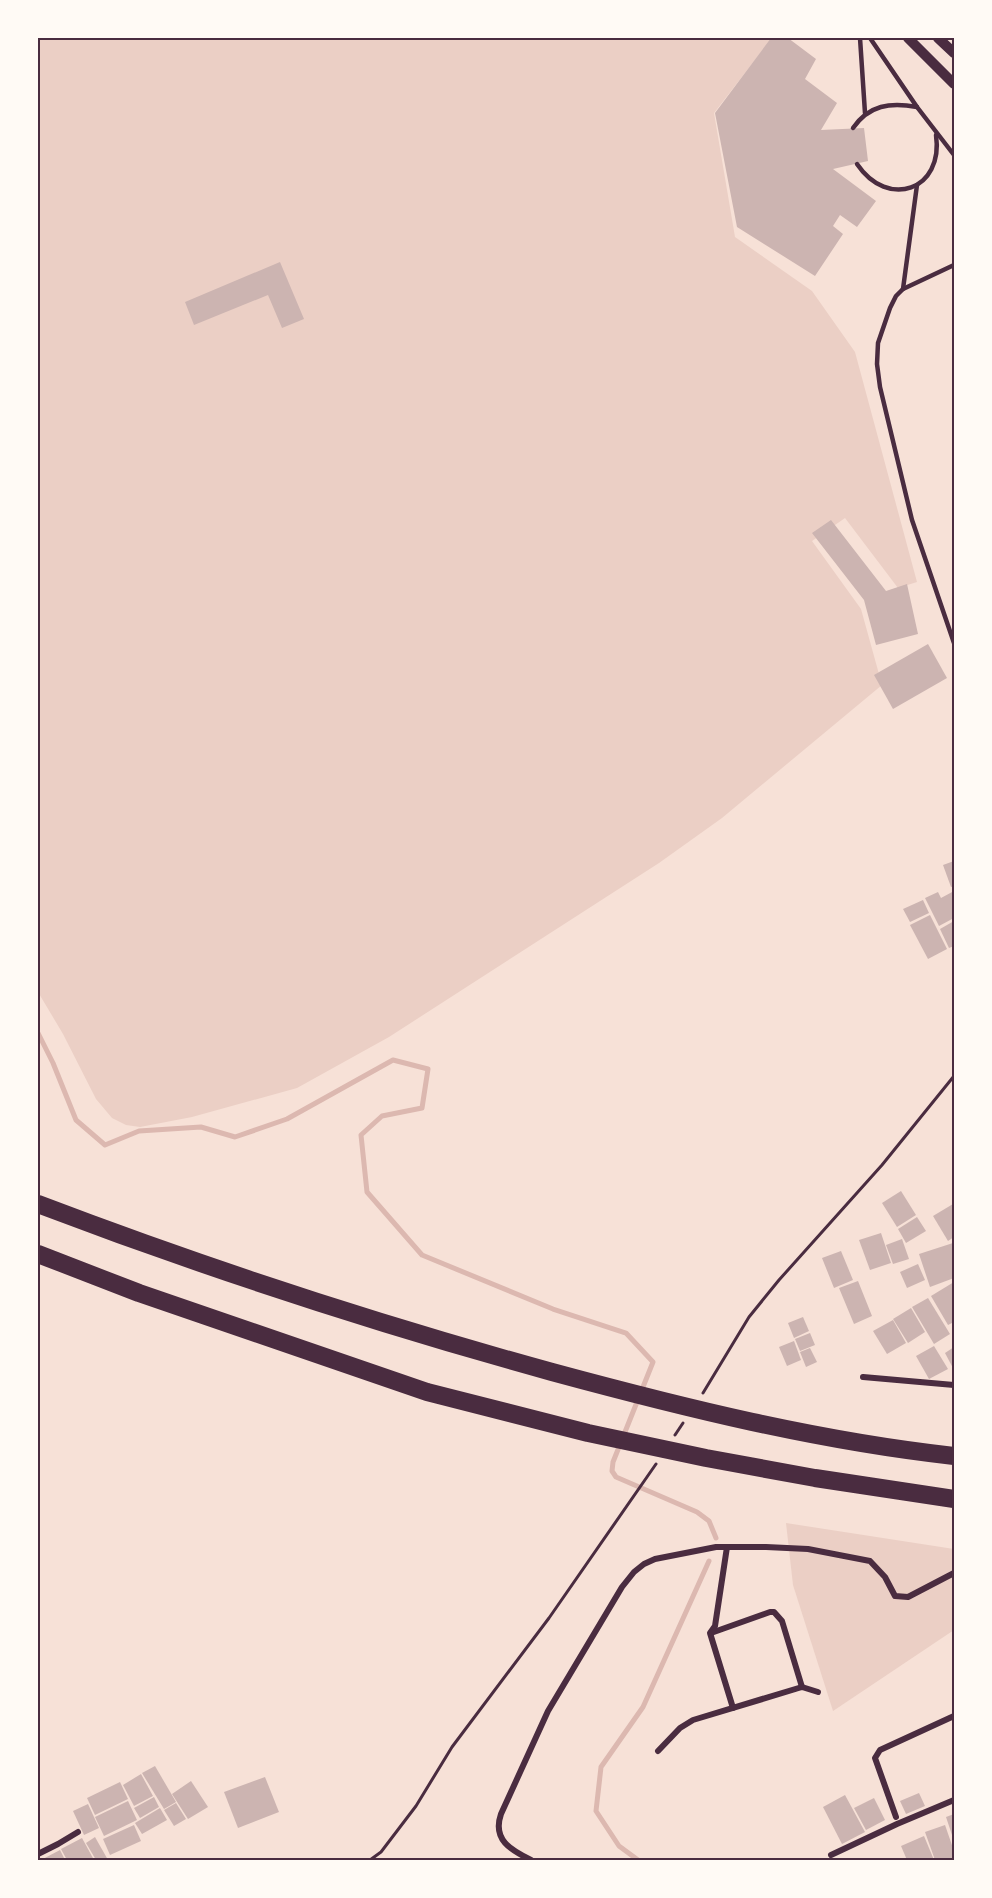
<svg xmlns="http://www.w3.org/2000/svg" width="992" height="1898" font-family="Arial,sans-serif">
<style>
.green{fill:#ebcfc5}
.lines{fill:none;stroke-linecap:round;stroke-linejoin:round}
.stream{stroke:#dcb8b0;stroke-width:5}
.building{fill:#ccb4b1}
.path{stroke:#4a2c40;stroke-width:3}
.service{stroke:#4a2c40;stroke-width:4.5}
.minor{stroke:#4a2c40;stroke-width:6}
.tertiary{stroke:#4a2c40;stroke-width:10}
.motorway{stroke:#4a2c40;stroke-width:18}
.neatline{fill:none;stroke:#4a2c40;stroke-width:2}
</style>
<rect width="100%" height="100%" fill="#f7e1d7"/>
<g class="green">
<path d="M38,38H772L714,113L735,237L812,291L855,352L917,582L898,588L845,518L812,541L861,609L882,685L722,818L659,863L389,1037L297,1088L192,1117L140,1127L126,1125L112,1118L96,1099L63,1034L38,992Z"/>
<path d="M786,1523L954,1549V1630L833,1711L793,1585Z"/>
</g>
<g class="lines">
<g class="stream">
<path d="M38,1033L53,1063L76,1120L105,1145L139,1131L201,1127L235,1137L287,1119L393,1060L428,1069L422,1108L382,1116L361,1135L367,1192L422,1255L553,1309L626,1333L653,1362L613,1462L612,1471L616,1477L697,1512L709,1521L716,1538"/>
<path d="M638,1860L619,1846L596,1811L601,1767L643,1707L709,1561"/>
</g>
</g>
<g class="building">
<path d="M771,38H788L816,59L805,79L837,103L821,130L864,128L868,161L833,169L876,201L857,227L840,215L833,226L843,234L815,276L737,227L715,113Z"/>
<path d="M280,262L304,319L282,328L268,295L194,325L185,302Z"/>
<path d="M831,520L886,591L907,584L918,634L876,645L864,600L812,533Z"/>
<path d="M928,644L947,678L893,709L874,675Z"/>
<path d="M954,861V886L951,887L943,865Z"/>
<path d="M954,891V918L939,926L925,898L938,892L941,898Z"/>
<path d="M923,900L929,913L910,922L903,909Z"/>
<path d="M930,915L947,949L928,959L910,925Z"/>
<path d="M954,921V946L949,948L940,929Z"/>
<path d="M901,1191L916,1215L897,1227L882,1203Z"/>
<path d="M953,1204L954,1207V1237L948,1241L933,1216Z"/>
<path d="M917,1217L926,1231L906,1243L898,1229Z"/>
<path d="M881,1233L891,1263L870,1270L859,1240Z"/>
<path d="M902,1239L909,1259L893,1264L886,1245Z"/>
<path d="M953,1243L954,1278L930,1287L919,1254Z"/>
<path d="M841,1251L853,1280L834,1288L822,1258Z"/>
<path d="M918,1264L925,1280L907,1288L900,1272Z"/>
<path d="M858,1281L872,1316L854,1324L839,1288Z"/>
<path d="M954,1282V1322L948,1325L931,1296Z"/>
<path d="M928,1298L950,1334L934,1344L912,1307Z"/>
<path d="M911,1308L925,1332L908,1343L893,1319Z"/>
<path d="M803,1317L809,1331L794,1338L788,1323Z"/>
<path d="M893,1320L906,1343L887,1354L873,1331Z"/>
<path d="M810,1333L815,1345L800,1351L795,1339Z"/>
<path d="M794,1341L801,1360L787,1366L779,1347Z"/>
<path d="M934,1346L948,1369L929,1379L916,1356Z"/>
<path d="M954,1347V1370L945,1353Z"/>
<path d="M810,1348L817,1362L806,1367L800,1352Z"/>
<path d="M155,1766L176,1802L164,1809L142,1773Z"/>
<path d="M141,1774L153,1796L134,1806L123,1785Z"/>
<path d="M265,1777L279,1812L238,1828L224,1792Z"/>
<path d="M191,1781L208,1807L188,1819L172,1794Z"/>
<path d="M120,1782L128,1799L95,1815L87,1798Z"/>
<path d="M919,1793L925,1806L906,1814L900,1801Z"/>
<path d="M845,1795L865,1832L842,1844L823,1807Z"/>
<path d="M154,1797L159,1807L140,1818L134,1808Z"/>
<path d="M874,1798L885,1820L866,1830L854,1808Z"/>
<path d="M128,1801L137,1820L104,1836L95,1817Z"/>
<path d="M176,1803L186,1819L174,1826L164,1810Z"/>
<path d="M88,1804L99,1828L84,1835L73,1811Z"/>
<path d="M160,1808L167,1820L142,1834L135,1823Z"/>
<path d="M954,1814V1834L952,1835L946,1817Z"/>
<path d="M134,1825L141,1841L110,1855L103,1839Z"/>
<path d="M945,1825L954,1851V1860H935L925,1832Z"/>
<path d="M924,1836L934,1860H907L901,1846Z"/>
<path d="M95,1837L108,1860H96L86,1843Z"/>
<path d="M82,1838L94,1860H67L61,1849Z"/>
<path d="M60,1850L65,1860H41Z"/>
</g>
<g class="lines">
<g class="path">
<path d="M703,1393L749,1317L779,1280L882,1165L954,1076"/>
<path d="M675,1435L683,1423"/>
<path d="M370,1860L381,1852L416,1806L452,1747L549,1618L656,1464"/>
</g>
<g class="service">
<path d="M860,38L865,113"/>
<path d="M870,38L917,107L954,155"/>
<path d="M853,128C869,105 890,102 917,107"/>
<path d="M857,164C888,210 944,190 936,135"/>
<path d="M954,265L903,289L896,296L890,308L878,343L877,364L880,387L912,520L954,643"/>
<path d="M903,289L917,185"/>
</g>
<g class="minor">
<path d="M863,1377L954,1385"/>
<path d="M727,1547L715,1626L710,1633L733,1708"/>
<path d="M711,1633L770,1612H774L782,1621L802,1687"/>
<path d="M658,1751L680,1728L693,1720L802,1687L818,1692"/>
<path d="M896,1817L875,1758L880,1750L954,1716"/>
<path d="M38,1854L58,1844L78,1832"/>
<path d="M831,1855L897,1824L954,1800"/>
<path d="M531,1860C511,1850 492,1840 501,1814L548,1711L622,1587L634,1572L644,1564L655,1559L716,1547H766L808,1549L870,1561L885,1577L895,1596L908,1597L954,1573"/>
</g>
<g class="tertiary">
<path d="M908,38L954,84"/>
<path d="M938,38L954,53"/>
</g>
<g class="motorway">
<path d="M38,1204C206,1268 378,1324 552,1372C685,1408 818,1441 954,1456"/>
<path d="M38,1254L139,1293L427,1392L588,1433L706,1458L815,1478L954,1499"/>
</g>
</g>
<rect width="992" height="1898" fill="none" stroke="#fffaf5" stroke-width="78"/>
<rect x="39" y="39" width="914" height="1820" class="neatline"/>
</svg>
